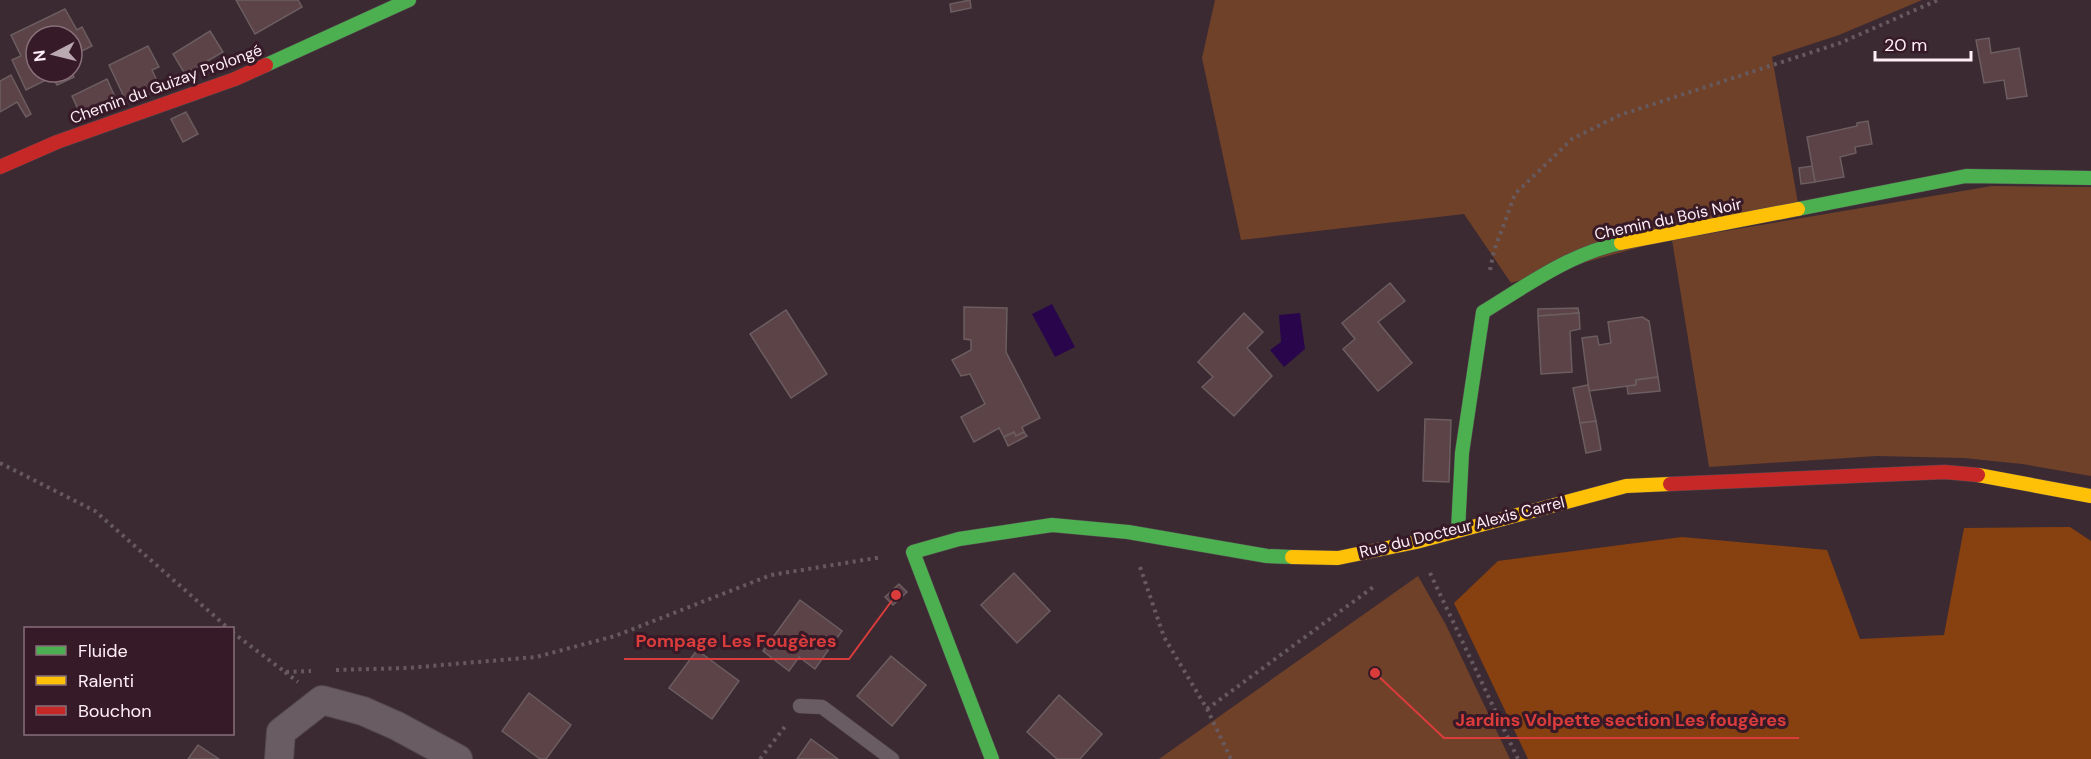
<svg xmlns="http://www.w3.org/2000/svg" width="2091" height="759" font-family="'DM Sans',sans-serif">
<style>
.green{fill:#704129}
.forest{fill:#87400f}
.water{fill:#29064c}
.building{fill:#5c4348;stroke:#6b5d60;stroke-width:1.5}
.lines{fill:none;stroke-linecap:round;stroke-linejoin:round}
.lane-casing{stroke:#55484e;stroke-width:15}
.street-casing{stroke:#55484e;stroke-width:30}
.fast-casing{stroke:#55484e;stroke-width:15}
.slow-casing{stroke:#55484e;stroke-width:15}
.jam-casing{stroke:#55484e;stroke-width:15}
.path{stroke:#665a5f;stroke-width:4;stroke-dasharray:3 4.5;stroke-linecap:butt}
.lane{stroke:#695d63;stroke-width:14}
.street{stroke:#695d63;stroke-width:28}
.fast{stroke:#4caf50;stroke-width:14}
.slow{stroke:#ffc107;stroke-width:14}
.jam{stroke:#c62828;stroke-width:14}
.labels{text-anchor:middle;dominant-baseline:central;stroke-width:6;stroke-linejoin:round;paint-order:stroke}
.street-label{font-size:16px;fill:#ffeef5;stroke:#371a27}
.leader{fill:none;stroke:#da3c3c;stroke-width:2}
.callout-dot{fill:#da3c3c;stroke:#371a27;stroke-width:2}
.callout-label{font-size:18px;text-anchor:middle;font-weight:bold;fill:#da3c3c;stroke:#371a27;stroke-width:6;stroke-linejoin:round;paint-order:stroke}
</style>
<rect width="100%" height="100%" fill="#3b2a32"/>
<g class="green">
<path d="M1215,0H1922L1839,35L1772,57L1798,203L1511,283L1464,214L1241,240L1202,58Z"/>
<path d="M1992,186L2091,187V476L2022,464L1964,458L1877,456L1709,467L1672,240Z"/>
<path d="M1418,576L1446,625L1510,759H1159Z"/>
</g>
<path class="forest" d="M2070,527L2091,541V759H1528L1454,603L1498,561L1682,537L1827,550L1860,639L1944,635L1964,528Z"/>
<g class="water">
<path d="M1052,304L1075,347L1055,357L1032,314Z"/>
<path d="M1300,313L1305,349L1284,367L1270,350L1281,342L1279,315Z"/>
</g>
<g class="building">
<path d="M236,0H298L302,7L255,34Z"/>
<path d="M970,0L971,8L951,12L950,4Z"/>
<path d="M65,9L77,30L82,27L92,46L72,56V36H36V72H44L48,79L26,90L12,60L21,56L11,35Z"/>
<path d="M210,31L223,52L185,74L173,54Z"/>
<path d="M1989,38L1991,53L2019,48L2027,96L2007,99L2004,80L1984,83L1976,40Z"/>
<path d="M148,46L159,67L152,70L161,89L127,103L109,65Z"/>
<path d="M50,72H72L74,77L57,85Z"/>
<path d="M11,75L31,114L26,117L17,102L0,112V81Z"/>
<path d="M107,79L119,106L83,120L72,96Z"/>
<path d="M186,112L198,134L183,142L171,119Z"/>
<path d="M1868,121L1872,144L1855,147L1856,153L1840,157L1844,177L1815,182L1807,137L1857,126V123Z"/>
<path d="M1812,166L1815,182L1801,184L1799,168Z"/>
<path d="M1390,283L1405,301L1378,322L1412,363L1378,391L1343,349L1355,339L1342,323Z"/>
<path d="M964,307L1007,308L1006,352L1040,418L1022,427L1024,432L1016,436L1014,432L1004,437L999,428L974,442L961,417L985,404L970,374L961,376L952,360L971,350V340L964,339Z"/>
<path d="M1578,308L1579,313L1538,316V309Z"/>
<path d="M786,310L827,374L791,398L750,334Z"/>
<path d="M1244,313L1263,332L1247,348L1272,376L1234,416L1202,387L1213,377L1198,362Z"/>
<path d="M1579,313L1580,329L1570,331L1572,372L1541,374L1538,316Z"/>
<path d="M1642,317L1649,321L1658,377L1636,380V385L1589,391L1582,338L1597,336L1599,345L1611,343L1608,322Z"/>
<path d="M1658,377L1660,391L1628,394L1627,386L1636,385V380Z"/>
<path d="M1588,385L1596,421L1580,423L1573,388Z"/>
<path d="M1425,419L1451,420L1449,482L1423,481Z"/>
<path d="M1596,421L1601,450L1586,453L1580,423Z"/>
<path d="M1014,432L1016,436L1024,432L1027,436L1008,446L1004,437Z"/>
<path d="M1014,573L1050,611L1017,643L981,605Z"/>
<path d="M899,584L907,592L893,605L885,597Z"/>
<path d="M800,600L842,631L815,669L799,657L789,671L763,651Z"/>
<path d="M697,650L739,681L712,719L669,688Z"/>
<path d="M891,656L926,685L892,726L857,696Z"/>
<path d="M529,693L571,725L546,759H540L502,731Z"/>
<path d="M1059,695L1102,734L1080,759H1057L1027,732Z"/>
<path d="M811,739L838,759H797Z"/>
<path d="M198,745L219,759H188Z"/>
</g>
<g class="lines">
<defs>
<path id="lane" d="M800,706L822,707L892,759"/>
<path id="street" d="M279,759L281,732L322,700L363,711L397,726L458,759"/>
<g id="fast">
<path d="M266,65L409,0"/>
<path d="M1798,209L1966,176L2091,178"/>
<path d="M1458,530L1462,453L1483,312C1527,285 1571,253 1621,243"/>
<path d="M992,759L913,552L959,539L1052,525L1128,532L1267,556L1292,557"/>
</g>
<g id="slow">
<path d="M1621,243L1798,209"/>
<path d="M1978,475L2091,496"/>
<path d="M1292,557L1338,558L1416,542L1626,486L1670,484"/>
</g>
<g id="jam">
<path d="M0,167L57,142L235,79L266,65"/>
<path d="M1670,484L1945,472L1978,475"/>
</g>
</defs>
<use href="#lane" class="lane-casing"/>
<use href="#street" class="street-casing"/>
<use href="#fast" class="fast-casing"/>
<use href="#slow" class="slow-casing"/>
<use href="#jam" class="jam-casing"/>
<g class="path">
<path d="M1490,270L1494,251L1515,194L1572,139L1620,115L1840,43L1938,0"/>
<path d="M0,463L95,511L228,628"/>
<path d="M1140,567L1164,637L1207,709L1231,759"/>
<path d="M1430,573L1518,759"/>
<path d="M232,632L285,672L311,671"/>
<path d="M336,670L407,668L536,657L615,636L771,575L882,557"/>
<path d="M285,672L298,682"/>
<path d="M1207,709L1376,585"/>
<path d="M760,759L787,724"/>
</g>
<use href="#lane" class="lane"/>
<use href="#street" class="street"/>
<use href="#fast" class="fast"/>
<use href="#slow" class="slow"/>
<use href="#jam" class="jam"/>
</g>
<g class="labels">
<g class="street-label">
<text transform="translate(166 84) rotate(-20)">Chemin du Guizay Prolongé</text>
<text transform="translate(1668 219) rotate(-12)">Chemin du Bois Noir</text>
<text transform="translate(1462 527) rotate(-14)">Rue du Docteur Alexis Carrel</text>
</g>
</g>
<path class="leader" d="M896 595L849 659H624M1375 673L1444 738H1799"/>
<g class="callout-dot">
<circle cx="896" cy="595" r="6"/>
<circle cx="1375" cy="673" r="6"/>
</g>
<g class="callout-label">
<text x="736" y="647">Pompage Les Fougères</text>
<text x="1621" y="726">Jardins Volpette section Les fougères</text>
</g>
<rect x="24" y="627" width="210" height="108" fill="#371a27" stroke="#876f79" stroke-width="1.5"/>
<rect x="36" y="646" width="30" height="9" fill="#4caf50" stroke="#876f79" stroke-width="1.5"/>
<text x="78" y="657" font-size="18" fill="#ffeef5">Fluide</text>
<rect x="36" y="676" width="30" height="9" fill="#ffc107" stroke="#876f79" stroke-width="1.5"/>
<text x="78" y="687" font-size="18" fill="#ffeef5">Ralenti</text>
<rect x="36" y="706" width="30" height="9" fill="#c62828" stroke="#876f79" stroke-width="1.5"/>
<text x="78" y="717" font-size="18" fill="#ffeef5">Bouchon</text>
<g transform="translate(54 54) rotate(263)"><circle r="28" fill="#371a27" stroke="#876f79" stroke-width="1.5"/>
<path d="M0-4.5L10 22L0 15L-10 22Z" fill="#baa9b1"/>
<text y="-9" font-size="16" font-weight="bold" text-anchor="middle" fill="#ffeef5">N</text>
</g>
<path d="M1875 51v9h96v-9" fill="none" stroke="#ffeef5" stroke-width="3"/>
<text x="1884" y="51" font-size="18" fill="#ffeef5" stroke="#371a27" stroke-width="4.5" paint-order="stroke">20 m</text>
</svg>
